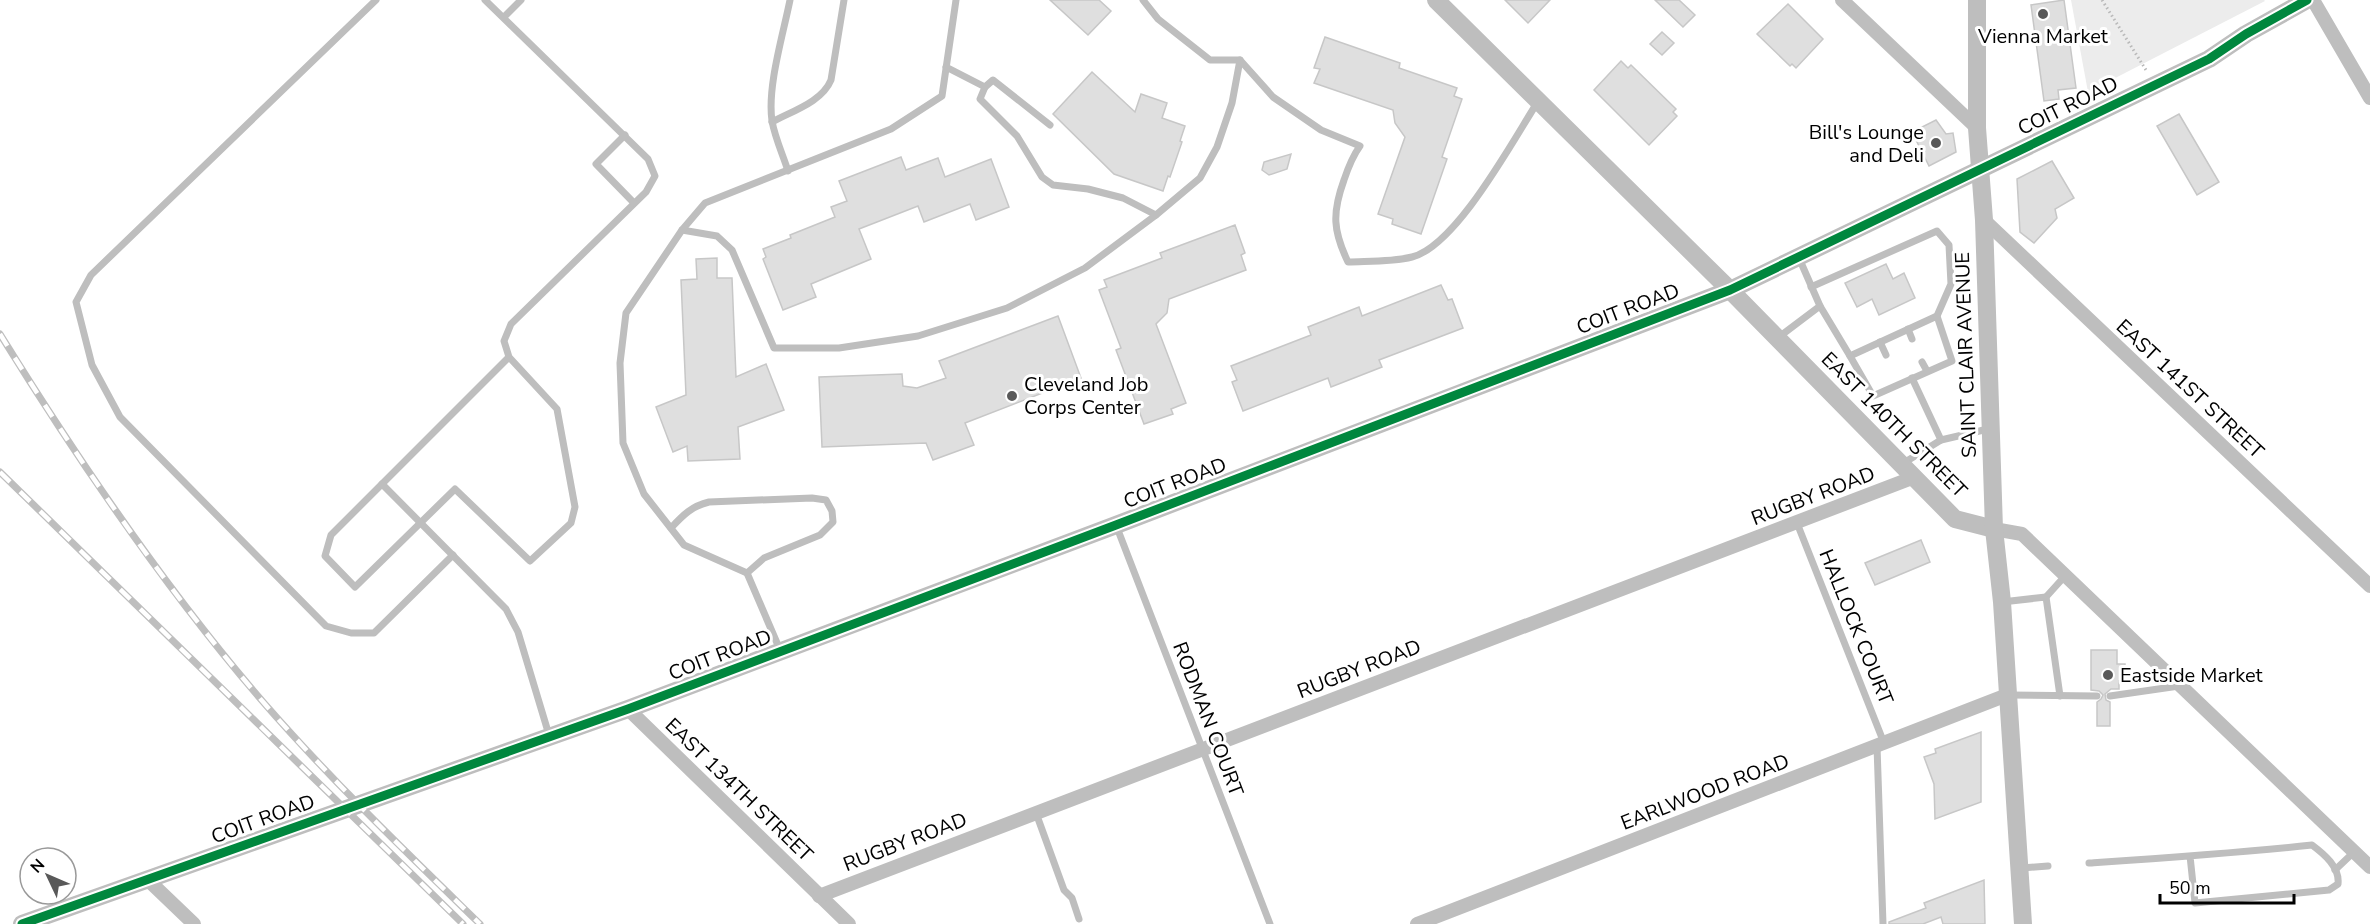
<svg xmlns="http://www.w3.org/2000/svg" width="2370" height="924" font-family="'Nunito Sans',sans-serif">
<style>
.green{fill:#ececec}
.building{fill:#dfdfdf;stroke:#c7c7c7;stroke-width:1.5}
.lines{fill:none;stroke-linecap:round;stroke-linejoin:round}
.path{stroke:#b9b9b9;stroke-width:3;stroke-dasharray:1.5 3;stroke-linecap:butt}
.service{stroke:#bebebe;stroke-width:7}
.minor{stroke:#bebebe;stroke-width:14}
.tertiary{stroke:#bebebe;stroke-width:18}
.rail-casing{stroke:#bebebe;stroke-width:7}
.rail{stroke:#fff;stroke-width:4.5;stroke-dasharray:14;stroke-linecap:butt}
.cycleway-casing{stroke:#fff;stroke-width:13}
.cycleway{stroke:#00873e;stroke-width:9}
.poi-dot{fill:#595959;stroke:#fff;stroke-width:2}
.labels{text-anchor:middle;dominant-baseline:central;stroke-width:6;stroke-linejoin:round;paint-order:stroke}
.poi-label{font-size:20px;fill:#000;stroke:#fff;text-anchor:start}
.street-label{font-size:20px;fill:#000;stroke:#fff}
</style>
<rect width="100%" height="100%" fill="#fff"/>
<path class="green" d="M2071,0H2264L2265,1L2088,92Z"/>
<g class="building">
<path d="M1050,0H1099L1111,11L1088,35Z"/>
<path d="M1505,0H1550L1528,23Z"/>
<path d="M1655,0H1679L1695,15L1683,27Z"/>
<path d="M2064,0L2076,88L2058,90L2059,99L2044,101L2031,5Z"/>
<path d="M1788,4L1823,39L1796,68L1792,64L1790,66L1757,34Z"/>
<path d="M1662,32L1674,43L1662,55L1650,44Z"/>
<path d="M1325,37L1400,63L1399,68L1457,88L1454,96L1462,99L1442,157L1447,159L1421,234L1392,224L1393,219L1378,214L1405,137L1395,123L1393,110L1314,83L1320,69L1314,68Z"/>
<path d="M1621,61L1628,68L1631,65L1676,109L1673,112L1677,116L1649,145L1594,90Z"/>
<path d="M1092,72L1135,112L1141,94L1167,103L1162,118L1185,126L1180,141L1182,142L1170,177L1168,176L1163,191L1114,174L1053,114Z"/>
<path d="M2179,114L2219,182L2197,195L2157,126Z"/>
<path d="M1936,120L1946,134L1953,133L1956,152L1929,166L1912,132Z"/>
<path d="M1291,154L1287,169L1269,175L1262,170L1264,162Z"/>
<path d="M901,157L906,170L938,158L945,177L991,159L1009,207L976,220L970,204L924,222L918,206L859,229L871,259L811,284L816,297L783,310L763,259L766,257L763,249L791,238L790,235L835,217L831,207L847,201L839,181Z"/>
<path d="M2052,161L2074,198L2055,209L2057,218L2034,243L2020,232L2017,179Z"/>
<path d="M1235,225L1245,253L1241,255L1246,270L1169,299L1167,313L1156,324L1186,403L1171,409L1173,414L1144,424L1116,350L1121,348L1099,290L1107,287L1104,280L1162,258L1160,253Z"/>
<path d="M717,258V278H732L736,377L766,364L784,410L738,427L740,459L688,461L687,446L673,452L656,407L686,395L681,280L697,279L696,259Z"/>
<path d="M1886,264L1893,279L1904,273L1915,298L1879,315L1872,299L1857,307L1845,283Z"/>
<path d="M1441,285L1448,300L1452,299L1463,328L1379,360L1382,367L1331,387L1328,378L1243,411L1232,382L1237,380L1231,366L1311,335L1308,327L1359,307L1362,316Z"/>
<path d="M1058,316L1081,378L965,423L974,445L933,460L926,443L822,447L819,377L902,374L903,386L917,388L946,378L939,361Z"/>
<path d="M1921,540L1930,562L1875,585L1865,563Z"/>
<path d="M2091,650H2117V664H2125V682L2119,681V689H2111L2105,694L2106,700L2110,702V726H2097V702L2101,699L2103,695L2099,691L2091,690Z"/>
<path d="M1981,732V802L1935,819L1934,784L1924,757L1936,753L1935,749Z"/>
<path d="M1984,880L1985,924H1943L1941,917L1923,924H1889V922L1926,908L1924,903Z"/>
</g>
<g class="lines">
<path class="path" d="M2102,0L2146,70"/>
<g class="service">
<path d="M376,0L91,275L76,302L92,365L120,417L326,626L351,633H374L453,555"/>
<path d="M485,0L648,159L655,176L646,192L511,324L504,341L509,357L557,409L575,507L571,523L530,561L455,489L355,587L325,556L331,535L509,357"/>
<path d="M1143,0L1158,19L1210,60H1240L1273,97L1321,130L1360,146C1352,157 1348,168 1344,180C1332,213 1333,231 1348,262C1368,261 1392,262 1412,257C1456,246 1512,142 1537,103"/>
<path d="M504,17L521,0"/>
<path d="M946,67L985,87L980,99L1017,136L1042,177L1053,185L1088,189L1123,198L1156,215"/>
<path d="M985,87L993,80L1050,125"/>
<path d="M772,122C792,111 822,102 831,80L844,0"/>
<path d="M625,135L596,164L634,203"/>
<path d="M788,171C783,155 775,138 772,121C767,87 783,35 790,0"/>
<path d="M682,230L717,236L732,250L774,348H839L918,336L1007,308L1085,268L1156,215L1200,178L1217,147L1232,103L1240,60"/>
<path d="M1811,287L1937,231L1949,245L1951,284L1937,316L1850,356L1820,306"/>
<path d="M1908,329L1912,339"/>
<path d="M1779,337L1820,306L1799,258"/>
<path d="M1880,342L1886,355"/>
<path d="M1850,356L1873,396L1952,361L1937,316"/>
<path d="M1922,362L1927,371"/>
<path d="M1912,378L1941,440"/>
<path d="M1902,464L1941,440L1988,429"/>
<path d="M382,484L506,609L518,632L549,735"/>
<path d="M1797,523L1884,743"/>
<path d="M1116,525L1270,924"/>
<path d="M671,528C683,515 692,506 709,502L812,498L826,500L832,511L833,522L820,535L764,558L747,573"/>
<path d="M2046,597L2065,576"/>
<path d="M2002,602L2046,597L2060,696"/>
<path d="M780,650L747,573L684,545L644,494L623,443L620,363L626,313L682,230L705,203L891,129L942,96L956,0"/>
<path d="M2009,695L2097,696"/>
<path d="M2110,696L2179,686"/>
<path d="M1877,746L1883,924"/>
<path d="M1036,813L1064,890L1072,898L1079,919"/>
<path d="M2089,863C2163,858 2238,853 2312,845C2324,854 2340,867 2338,884L2329,890L2195,903L2190,856"/>
<path d="M2022,868L2048,866"/>
<path d="M2335,870L2354,852"/>
</g>
<g class="minor">
<path d="M1842,0L1977,128"/>
<path d="M2313,0L2370,98"/>
<path d="M1984,220L2370,586"/>
<path d="M1994,529L2022,534L2370,867"/>
<path d="M628,709L849,924"/>
<path d="M147,879L194,924"/>
<path d="M819,896L1912,478"/>
<path d="M1417,924L2007,695"/>
</g>
<g class="tertiary">
<path d="M1436,0L1730,290L1955,519L1994,529"/>
<path d="M1977,0V128L1984,220L1994,529L2002,602L2023,924"/>
<path d="M22,924L628,709L1116,525L1730,290L2209,59L2246,34L2307,0"/>
</g>
<defs>
<g id="rail">
<path d="M0,334C78,460 167,591 264,703C332,781 406,852 480,924"/>
<path d="M0,472L463,924"/>
</g>
</defs>
<use href="#rail" class="rail-casing"/>
<use href="#rail" class="rail"/>
<defs>
<path id="cycleway" d="M22,924L628,709L1116,525L1730,290L2209,59L2246,34L2307,0"/>
</defs>
<use href="#cycleway" class="cycleway-casing"/>
<use href="#cycleway" class="cycleway"/>
</g>
<g class="poi-dot">
<circle cx="2043" cy="14" r="6"/>
<circle cx="1936" cy="143" r="6"/>
<circle cx="1012" cy="396" r="6"/>
<circle cx="2108" cy="675" r="6"/>
</g>
<g class="labels">
<g class="poi-label">
<text x="2043" y="36" text-anchor="middle">Vienna Market</text>
<text x="1924" y="132" text-anchor="end">Bill's Lounge<tspan x="1924" dy="23">and Deli</tspan></text>
<text x="1024" y="384">Cleveland Job<tspan x="1024" dy="23">Corps Center</tspan></text>
<text x="2120" y="675">Eastside Market</text>
</g>
<g class="street-label">
<text transform="translate(2068 106) rotate(-26)">COIT ROAD</text>
<text transform="translate(1628 309) rotate(-21)">COIT ROAD</text>
<text transform="translate(1966 355) rotate(-92)">SAINT CLAIR AVENUE</text>
<text transform="translate(2190 389) rotate(43)">EAST 141ST STREET</text>
<text transform="translate(1894 425) rotate(45)">EAST 140TH STREET</text>
<text transform="translate(1175 483) rotate(-21)">COIT ROAD</text>
<text transform="translate(1813 496) rotate(-21)">RUGBY ROAD</text>
<text transform="translate(1856 627) rotate(68)">HALLOCK COURT</text>
<text transform="translate(720 655) rotate(-21)">COIT ROAD</text>
<text transform="translate(1359 669) rotate(-21)">RUGBY ROAD</text>
<text transform="translate(1208 719) rotate(69)">RODMAN COURT</text>
<text transform="translate(739 790) rotate(44)">EAST 134TH STREET</text>
<text transform="translate(1705 792) rotate(-21)">EARLWOOD ROAD</text>
<text transform="translate(263 819) rotate(-20)">COIT ROAD</text>
<text transform="translate(905 842) rotate(-21)">RUGBY ROAD</text>
</g>
</g>
<g transform="translate(48 876) rotate(314)"><circle r="28" fill="#ffffff" stroke="#999999" stroke-width="1.5"/>
<path d="M0-4.5L10 22L0 15L-10 22Z" fill="#595959"/>
<text y="-9" font-size="16" font-weight="bold" text-anchor="middle" fill="#000000">N</text>
</g>
<path d="M2160 894v9h134v-9" fill="none" stroke="#000000" stroke-width="3"/>
<text x="2169" y="894" font-size="18" fill="#000000" stroke="#ffffff" stroke-width="4.5" paint-order="stroke">50 m</text>
</svg>
